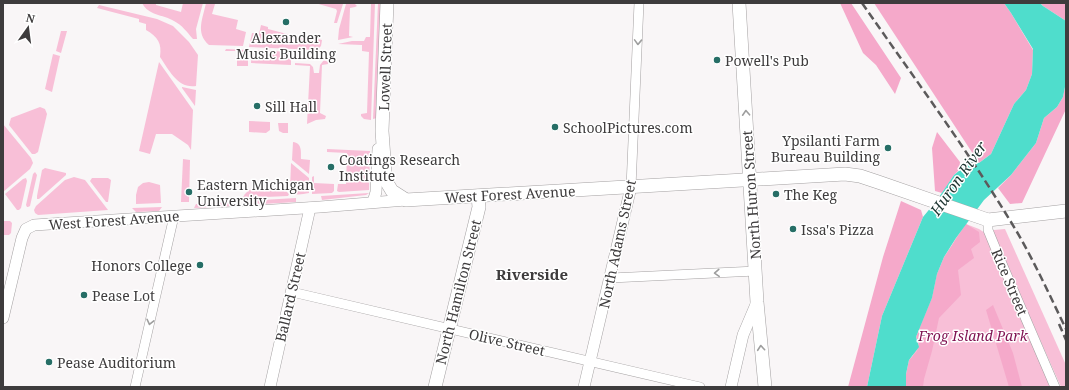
<svg xmlns="http://www.w3.org/2000/svg" width="1069" height="390" font-family="'Noto Serif',serif">
<style>
.green{fill:#f8bfd7}
.forest{fill:#f5a9ca}
.water{fill:#4fddcc}
.lines{fill:none;stroke-linecap:round;stroke-linejoin:round}
.minor-casing{stroke:#a4a1a2;stroke-width:10}
.tertiary-casing{stroke:#a4a1a2;stroke-width:12}
.secondary-casing{stroke:#a4a1a2;stroke-width:14}
.minor{stroke:#fff;stroke-width:9}
.tertiary{stroke:#fff;stroke-width:11}
.secondary{stroke:#fff;stroke-width:13}
.rail{stroke:#5c5a5b;stroke-width:2.5;stroke-dasharray:8 4;stroke-linecap:butt}
.oneway{stroke:#9e9e9e}
.poi-dot{fill:#266e66;stroke:#fff;stroke-width:1.5}
.labels{text-anchor:middle;dominant-baseline:central;stroke-width:3;stroke-linejoin:round;paint-order:stroke}
.poi-label{font-size:14px;fill:#3e3c3d;stroke:#fff;text-anchor:start}
.street-label{font-size:14px;fill:#3e3c3d;stroke:#fff}
.park-label{font-size:14px;font-style:italic;fill:#7f1151;stroke:#fff}
.water-label{font-size:15px;font-style:italic;fill:#1d3531;stroke:#fff}
.neighbourhood-label{font-size:15px;font-weight:bold;fill:#3e3c3d;stroke:#fff}
</style>
<rect width="100%" height="100%" fill="#f9f6f7"/>
<g class="green">
<path d="M142,3H156V5L181,12L183,3H203L196,29L197,39H193C187,32 182,25 174,21C162,14 149,16 142,3Z"/>
<path d="M206,3L215,4L212,14L238,20L236,29L246,32L243,46L209,45C195,33 203,18 206,3Z"/>
<path d="M315,3L343,4L337,23H334L337,11L336,9Z"/>
<path d="M371,3H375L371,120L364,119L361,116V114L367,113L369,52L362,51V45L338,44L352,41H364L366,37H370Z"/>
<path d="M378,3H381L377,118L373,119Z"/>
<path d="M346,4H355L357,6L355,7L350,8L349,36L353,37L338,40L339,29Z"/>
<path d="M99,5L157,19L173,26L189,42L198,55L196,86C178,89 169,70 160,57C162,43 158,37 146,30V24L139,22V19L97,8Z"/>
<path d="M261,25L268,27V29L306,39L309,37L322,40L321,46L317,50L249,47L252,33L259,34Z"/>
<path d="M61,31H67L61,53L56,51Z"/>
<path d="M226,49L248,50V66H237V51H225Z"/>
<path d="M252,50L291,52V65L251,63Z"/>
<path d="M53,54L60,56L52,92L45,89Z"/>
<path d="M324,60L328,62V64L322,65L320,113L326,116L325,119L316,120L307,124L310,66L295,65V63L310,64L313,67L314,73H319L320,65Z"/>
<path d="M159,62L193,110L191,150L188,145L172,134H156L150,154L139,151Z"/>
<path d="M182,87L196,90L195,106L182,88Z"/>
<path d="M40,107L45,109L47,114L38,152L35,154H32L9,125L11,118Z"/>
<path d="M249,121L270,122V130L266,133L249,132Z"/>
<path d="M278,123H288V133H283L279,131Z"/>
<path d="M3,124L31,158L33,163L30,169L3,192Z"/>
<path d="M293,142C302,143 301,151 301,159L310,160L309,174L292,160Z"/>
<path d="M327,149L370,151L369,190L339,192L337,191L338,184H346L347,153L327,152Z"/>
<path d="M183,159L190,160L189,202H181Z"/>
<path d="M291,163L309,178V193C301,194 295,197 290,190Z"/>
<path d="M45,168L66,173V175L39,199H37V196L42,170Z"/>
<path d="M35,172L37,175L30,206L28,207H27L26,205L33,174Z"/>
<path d="M314,176V183L334,184V191L332,193L312,194V177Z"/>
<path d="M74,177L85,180L108,210L38,215L35,213L34,210L36,206L65,180Z"/>
<path d="M26,178L27,181L21,208L19,210H17L5,194L23,179Z"/>
<path d="M92,178H108L111,180L108,202H106L90,181Z"/>
<path d="M149,182L160,185L161,203L136,204V195L138,187L143,183Z"/>
<path d="M255,188L281,189L285,190L289,194L288,196L243,198C244,193 250,189 255,188Z"/>
<path d="M369,193L366,195L322,200L321,196Z"/>
<path d="M296,198V202L245,205V201Z"/>
<path d="M233,202V206L194,208L196,204Z"/>
<path d="M162,207L159,211L136,212L132,208Z"/>
<path d="M3,221H10L12,223L11,233L9,235H3Z"/>
<path d="M966,224L979,229L985,233L1051,387H906L919,328L932,298L937,274L956,238Z"/>
<path d="M1005,229L1066,365V387H1061L992,232L994,230Z"/>
</g>
<g class="forest">
<path d="M840,3H851L901,78L895,94L876,65L863,53Z"/>
<path d="M874,3H1004L1011,13L1033,50L1032,74L1026,90L1014,104L991,154L979,163Z"/>
<path d="M1040,3H1066V21L1043,6Z"/>
<path d="M1066,82V109L1022,203L1010,204L998,188L1011,175L1036,143L1044,118L1057,107L1063,97Z"/>
<path d="M937,132L960,162L959,170L954,175L942,193L935,191L932,148Z"/>
<path d="M901,201L921,210L923,217L882,316L867,387H848L883,257Z"/>
<path d="M966,224L979,232L980,242L971,249L974,258L958,270L961,295L939,318L932,351L924,379L923,387H906V374L909,360L917,351L919,344L916,337L932,298L937,274L944,257Z"/>
<path d="M993,305L1013,353L1022,387H1009L986,310Z"/>
</g>
<path class="water" d="M1004,3H1040L1043,6L1066,21V82L1063,97L1057,107L1044,118L1036,143L1011,175L984,200L956,238L944,257L937,274L932,298L916,337L919,347L909,360L906,374V387H867L882,316L923,217L937,200L954,175L971,161L979,163L991,154L1014,104L1026,90L1032,74L1033,49L1011,13Z"/>
<g class="lines">
<defs>
<g id="minor">
<path d="M631,187L639,3"/>
<path d="M988,220V230L997,252L1055,387"/>
<path d="M611,278L756,271"/>
<path d="M292,292L700,387"/>
<path d="M135,387L174,216"/>
</g>
<g id="tertiary">
<path d="M373,202L376,192L378,149"/>
<path d="M3,318L22,238L26,229L34,225L320,207L406,200"/>
<path d="M270,387L310,208"/>
<path d="M584,387L631,187"/>
<path d="M731,387L743,335L757,302"/>
</g>
<g id="secondary">
<path d="M387,3L382,131L385,173L386,181L392,191L406,200L845,174L860,176L878,182L988,220L1066,211"/>
<path d="M739,3L757,302L765,387"/>
<path d="M435,387L479,207L478,196"/>
</g>
</defs>
<use href="#minor" class="minor-casing"/>
<use href="#tertiary" class="tertiary-casing"/>
<use href="#secondary" class="secondary-casing"/>
<use href="#minor" class="minor"/>
<use href="#tertiary" class="tertiary"/>
<use href="#secondary" class="secondary"/>
<g class="rail">
<path d="M862,3C914,78 970,153 1017,232C1035,263 1050,296 1066,329"/>
<path d="M1059,324L1066,340"/>
</g>
</g>
<defs><path id="oneway-chevron" d="M-2-3.5L2.5 0L-2 3.5" fill="none" stroke-width="1.6" stroke-linecap="round" stroke-linejoin="round"/></defs>
<g class="oneway">
<use href="#oneway-chevron" transform="translate(638 42) rotate(92)"/>
<use href="#oneway-chevron" transform="translate(746 113) rotate(-93)"/>
<use href="#oneway-chevron" transform="translate(717 273) rotate(177)"/>
<use href="#oneway-chevron" transform="translate(150 322) rotate(103)"/>
<use href="#oneway-chevron" transform="translate(761 348) rotate(-95)"/>
</g>
<g class="poi-dot">
<circle cx="286" cy="22" r="4"/>
<circle cx="717" cy="60" r="4"/>
<circle cx="257" cy="106" r="4"/>
<circle cx="555" cy="127" r="4"/>
<circle cx="888" cy="148" r="4"/>
<circle cx="331" cy="167" r="4"/>
<circle cx="189" cy="192" r="4"/>
<circle cx="776" cy="194" r="4"/>
<circle cx="793" cy="229" r="4"/>
<circle cx="200" cy="265" r="4"/>
<circle cx="84" cy="295" r="4"/>
<circle cx="49" cy="362" r="4"/>
</g>
<g class="labels">
<g class="poi-label">
<text x="286" y="37" text-anchor="middle">Alexander<tspan x="286" dy="16">Music Building</tspan></text>
<text x="725" y="60">Powell's Pub</text>
<text x="265" y="106">Sill Hall</text>
<text x="563" y="127">SchoolPictures.com</text>
<text x="880" y="140" text-anchor="end">Ypsilanti Farm<tspan x="880" dy="16">Bureau Building</tspan></text>
<text x="339" y="159">Coatings Research<tspan x="339" dy="16">Institute</tspan></text>
<text x="197" y="184">Eastern Michigan<tspan x="197" dy="16">University</tspan></text>
<text x="784" y="194">The Keg</text>
<text x="801" y="229">Issa's Pizza</text>
<text x="192" y="265" text-anchor="end">Honors College</text>
<text x="92" y="295">Pease Lot</text>
<text x="57" y="362">Pease Auditorium</text>
</g>
<g class="street-label">
<text transform="translate(385 67) rotate(-88)">Lowell Street</text>
<text transform="translate(510 194) rotate(-3)">West Forest Avenue</text>
<text transform="translate(751 195) rotate(-94)">North Huron Street</text>
<text transform="translate(114 220) rotate(-4)">West Forest Avenue</text>
<text transform="translate(617 244) rotate(-78)">North Adams Street</text>
<text transform="translate(1010 282) rotate(67)">Rice Street</text>
<text transform="translate(458 292) rotate(-76)">North Hamilton Street</text>
<text transform="translate(290 297) rotate(-77)">Ballard Street</text>
<text transform="translate(507 342) rotate(13)">Olive Street</text>
</g>
<g class="park-label">
<text x="973" y="335">Frog Island Park</text>
</g>
<g class="water-label">
<text transform="translate(958 178) rotate(-55)">Huron River</text>
</g>
<g class="neighbourhood-label">
<text x="532" y="274">Riverside</text>
</g>
</g>
<rect width="1069" height="390" fill="none" stroke="#3e3c3d" stroke-width="8"/>
<g transform="translate(28 28) rotate(14)" stroke="#ffffff" stroke-width="3" paint-order="stroke">
<path d="M0-3L7 15L0 10L-7 15Z" fill="#3e3c3d"/>
<text y="-6" font-size="11" font-weight="bold" text-anchor="middle" fill="#3e3c3d">N</text>
</g>
</svg>
